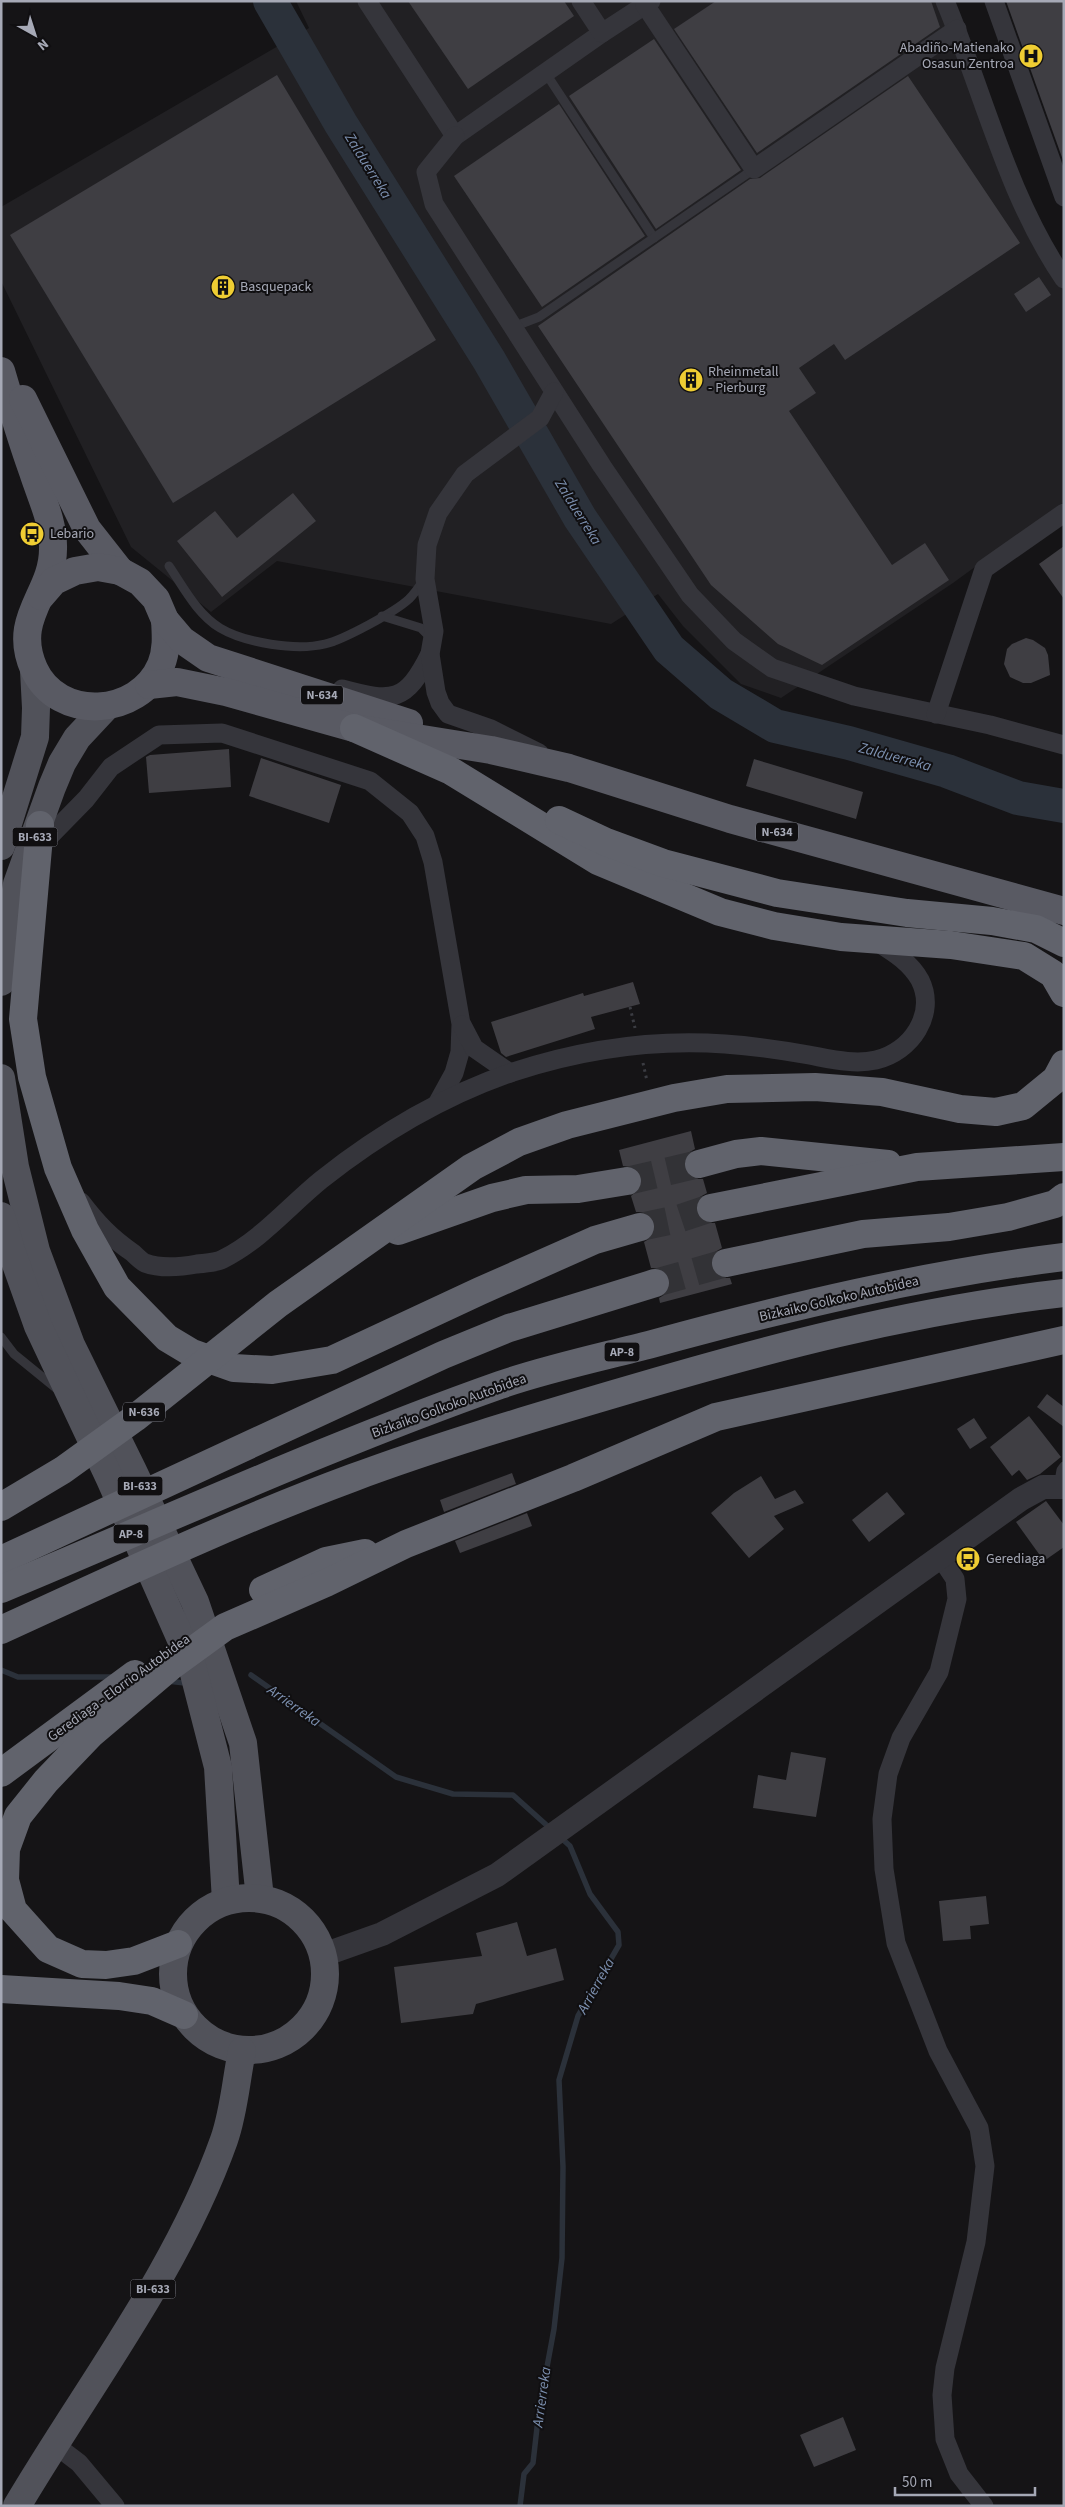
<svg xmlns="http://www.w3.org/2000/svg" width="1065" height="2507" font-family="'Source Sans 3',sans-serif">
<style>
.built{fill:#212023}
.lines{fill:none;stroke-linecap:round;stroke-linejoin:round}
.stream{stroke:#2b313a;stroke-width:5.5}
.river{stroke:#2b313a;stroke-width:34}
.building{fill:#3f3e43}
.motorway-tunnel{stroke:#323236;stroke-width:28;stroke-dasharray:28 14;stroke-linecap:butt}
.path{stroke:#3b3c42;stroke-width:3;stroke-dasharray:2.5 4;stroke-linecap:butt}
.service{stroke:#35353b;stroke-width:9}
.minor{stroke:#35353b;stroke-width:19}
.tertiary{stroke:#35353b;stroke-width:24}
.primary{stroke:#51525a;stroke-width:28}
.trunk{stroke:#595a63;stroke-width:28}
.motorway{stroke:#61636c;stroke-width:28}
.labels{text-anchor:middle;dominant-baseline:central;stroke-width:4;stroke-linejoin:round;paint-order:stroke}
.shield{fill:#100f11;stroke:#797b84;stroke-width:1}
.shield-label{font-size:12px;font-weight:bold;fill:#a6a9b6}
.poi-label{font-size:14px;fill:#a6a9b6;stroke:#100f11;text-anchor:start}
.street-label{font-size:14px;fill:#a6a9b6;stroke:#100f11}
.water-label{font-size:15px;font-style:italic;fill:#7d91b1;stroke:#100f11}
</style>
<rect width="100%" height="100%" fill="#151416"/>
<path class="built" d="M296,1H950L1024,202L1064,273V502L953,583L781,698L741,684L683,626L658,594L611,624L277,561L211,612L131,547L1,281V207L309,28Z"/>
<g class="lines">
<g class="stream">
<path d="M1,1670L18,1677H116"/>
<path d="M251,1675L396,1777L453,1794L513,1795L552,1830"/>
<path d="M167,1681L185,1683"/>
<path d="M520,2506L524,2474L533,2463L539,2410L554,2329L562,2258L563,2167L559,2080L578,2016L619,1945L618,1932L590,1894L570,1846L559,1836"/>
</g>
<path class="river" d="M270,1L341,124L489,360L580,518L669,649L721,694L775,726L849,743L947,771L1018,798L1064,806"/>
</g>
<g class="building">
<path d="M408,1H564L574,16L468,89Z"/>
<path d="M716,1H931L940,27L757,153L674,29Z"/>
<path d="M1006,1H1064V163Z"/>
<path d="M654,39L741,170L656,229L569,96Z"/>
<path d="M277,75L436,340L173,503L10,235Z"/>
<path d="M908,76L1020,243L845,360L834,344L799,368L816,393L789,411L892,565L925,543L949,580L822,665L778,644L711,585L538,326L750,179L760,178Z"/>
<path d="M559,104L645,236L542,307L454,176Z"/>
<path d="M1039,277L1051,295L1026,312L1014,294Z"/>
<path d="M293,493L316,521L222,597L177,541L215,511L237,538Z"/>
<path d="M1064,546V599L1039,564Z"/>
<path d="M1026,638L1033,640L1045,648L1048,655L1050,675L1031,683H1023L1010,677L1004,664L1007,649L1012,644Z"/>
<path d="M229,749L231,787L149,793L146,757L150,755Z"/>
<path d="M261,758L341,785L329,823L249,796Z"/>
<path d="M754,759L863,792L856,819L746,786Z"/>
<path d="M633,982L640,1004L591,1017L595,1029L506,1057L501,1053L491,1022L583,993L584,996Z"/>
<path d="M691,1131L695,1149L688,1153L684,1160V1168L688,1175L695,1179H703L707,1193L700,1197L696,1203V1212L699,1218L706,1223H715L722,1248L715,1252L711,1258V1267L715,1274L721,1278H730L732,1284L660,1303L659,1298L667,1293L670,1287V1279L665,1271L659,1268H651L644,1242L652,1237L655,1230V1223L650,1215L643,1212H636L631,1196L641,1187L642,1178L639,1171L633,1167L623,1166L619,1150Z"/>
<path d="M1047,1394L1064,1407V1427L1037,1407Z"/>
<path d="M1029,1416L1061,1457L1040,1474L1027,1480L1019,1470L1012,1476L990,1447Z"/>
<path d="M974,1418L987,1438L970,1449L957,1429Z"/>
<path d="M512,1473L516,1484L444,1512L440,1500Z"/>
<path d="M761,1476L775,1499L795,1490L804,1503L774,1516L784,1529L749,1558L711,1513L734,1493Z"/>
<path d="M887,1492L905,1514L869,1542L852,1520Z"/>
<path d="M1046,1501L1064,1525V1547L1044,1561L1016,1522Z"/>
<path d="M527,1513L532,1526L460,1553L455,1541Z"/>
<path d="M791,1752L826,1758L816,1817L753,1808L758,1775L786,1780Z"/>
<path d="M986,1896L989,1924L970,1926L971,1939L943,1941L939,1901Z"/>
<path d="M517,1922L527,1956L556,1948L564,1980L476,2004L473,2014L401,2023L394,1967L482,1956L476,1933Z"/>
<path d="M843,2417L856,2450L814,2467L800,2435Z"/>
</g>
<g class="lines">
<g class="motorway-tunnel">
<path d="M627,1181L699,1164"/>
<path d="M640,1227L678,1219L711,1208"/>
<path d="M655,1283L726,1263"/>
</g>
<g class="path">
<path d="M630,1007L635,1028"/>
<path d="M643,1063L647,1081"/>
</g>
<g class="service">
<path d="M545,72L654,238"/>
<path d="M513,327L539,317L754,169"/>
<path d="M169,566C184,588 197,614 220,628C245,643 296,651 325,644C343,640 395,612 409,599C414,594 419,587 423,581"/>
<path d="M382,616L421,628L433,640"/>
<path d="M1,1337L14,1354L57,1389"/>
<path d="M1058,1487L1061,1470L1064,1466"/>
</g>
<g class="minor">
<path d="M367,1L455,136L602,33"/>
<path d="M581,1L602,33L651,1"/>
<path d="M945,1C984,94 1007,195 1064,279"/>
<path d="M994,1L1064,197"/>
<path d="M645,5L754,169L957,29"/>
<path d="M455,136L426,172L434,204L602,466L690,595L734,641L772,668L854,696L990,725L1064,745"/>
<path d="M342,689C393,703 406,702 430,654"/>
<path d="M936,714L984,569L1064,513"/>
<path d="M539,753L491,729L448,714L440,703L436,692L430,654L434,631L425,579L427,545L438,513L465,474L540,418L554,392"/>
<path d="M38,848L86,799L111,767L159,735L222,733L370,781L410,813L425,836L433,862L461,1024L460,1052L454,1073L437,1104"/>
<path d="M462,1025L474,1048L510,1073"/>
<path d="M81,1202C97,1223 111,1238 133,1253C136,1256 141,1261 145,1263C161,1269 181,1267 197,1264C205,1263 216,1263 223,1259C261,1240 289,1206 321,1180C379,1134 443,1096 513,1072C580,1050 654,1039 725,1044C753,1046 781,1050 809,1055C831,1059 854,1065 876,1060C911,1052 937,1014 920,980C910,962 893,952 877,942"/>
<path d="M941,1558L955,1579L957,1599L939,1672L901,1738L888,1774L882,1819L884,1869L896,1943L938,2051L979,2128L985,2166L976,2242L945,2368L942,2395L945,2439L959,2474L984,2506"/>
<path d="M54,2444L79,2463L115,2506"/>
</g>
<path class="tertiary" d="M323,1955L382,1934L497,1875L1021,1499L1043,1487H1064"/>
<g class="primary">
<path d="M1,846L35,737L36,708L34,670"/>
<path d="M1,982L17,884L52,787L62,763L77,738L106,707"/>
<path d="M1,1078L15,1167L36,1251L71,1345L133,1471L195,1602L243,1743L260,1898"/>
<path d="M1,1216L12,1253L38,1326L110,1479L191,1662L218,1767L226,1901"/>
<circle cx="249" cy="1974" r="76"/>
<path d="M17,2506C88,2386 177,2272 224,2140C234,2112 236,2080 242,2051"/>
</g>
<g class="trunk">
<path d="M1,371C11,405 21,439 33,472C41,497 54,523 53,549C53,595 11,617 34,669C58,722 139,717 161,665C167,650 166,636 165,620"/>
<path d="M23,399L87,529L120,571"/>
<path d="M41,596L54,581L75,571L98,567L120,571L140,582L156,599L165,620L182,640L208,658L409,723"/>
<path d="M149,685L177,682L226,692L354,728L491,750L569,768L730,819L1064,911"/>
</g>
<g class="motorway">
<path d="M354,728L451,771L598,861L720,912L774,926L841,937L951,945L1024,956L1053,974L1064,993"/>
<path d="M559,820L606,842L663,863L777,893L907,913L992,921L1036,929L1064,943"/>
<path d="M40,825L23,1019L32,1077L58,1168L85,1230L117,1287L167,1338L192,1353L234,1368L272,1370L332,1360L480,1291L595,1240L640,1227"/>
<path d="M699,1164L736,1154L761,1151L888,1164"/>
<path d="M711,1208L917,1167L1064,1157"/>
<path d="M398,1231L492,1198L526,1190L578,1189L627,1181"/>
<path d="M726,1263L863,1234L949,1227L1008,1217L1055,1204L1064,1197"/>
<path d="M1,1507L63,1470L135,1418L278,1304L472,1167L519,1142L567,1125L674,1098L727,1089L815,1087L882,1092L960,1109L996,1112L1023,1106L1056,1079L1064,1064"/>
<path d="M1,1560L443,1355L509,1328L655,1283"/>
<path d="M1,1589C167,1520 330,1445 500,1385C549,1368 602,1357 652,1344C787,1307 925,1274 1064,1257"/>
<path d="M263,1590L326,1561L365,1553"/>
<path d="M1,1630C117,1577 233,1522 352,1478C438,1446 526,1420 614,1394C762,1350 911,1310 1064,1293"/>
<path d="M1,1773L135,1674"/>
<path d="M178,1944L134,1961L106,1965L82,1964L48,1949L13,1910L5,1880L6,1849L18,1816L46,1781L91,1734L170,1667L225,1627L326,1583L406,1544L573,1478L716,1417L1064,1340"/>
<path d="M1,1989L119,1996L152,2001L184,2015"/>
</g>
</g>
<defs>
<symbol id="hospital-disc" viewBox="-11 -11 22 22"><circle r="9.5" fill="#efcd33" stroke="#100f11"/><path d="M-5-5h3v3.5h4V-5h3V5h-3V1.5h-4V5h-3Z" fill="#111"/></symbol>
<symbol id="building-disc" viewBox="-11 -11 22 22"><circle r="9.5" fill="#efcd33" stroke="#100f11"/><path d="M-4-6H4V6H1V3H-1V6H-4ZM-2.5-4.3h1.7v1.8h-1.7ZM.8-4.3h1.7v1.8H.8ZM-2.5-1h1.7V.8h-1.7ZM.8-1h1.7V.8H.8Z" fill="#111"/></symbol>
<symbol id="bus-disc" viewBox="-11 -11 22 22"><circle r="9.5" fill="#efcd33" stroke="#100f11"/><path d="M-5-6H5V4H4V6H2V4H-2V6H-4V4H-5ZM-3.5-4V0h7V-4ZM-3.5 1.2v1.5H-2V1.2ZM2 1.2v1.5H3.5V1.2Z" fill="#111"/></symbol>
</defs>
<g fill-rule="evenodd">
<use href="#hospital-disc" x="1017" y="42" width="28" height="28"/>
<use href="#building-disc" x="209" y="273" width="28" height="28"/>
<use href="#building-disc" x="677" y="366" width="28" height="28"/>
<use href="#bus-disc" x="18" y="520" width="28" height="28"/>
<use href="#bus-disc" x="954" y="1545" width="28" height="28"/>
</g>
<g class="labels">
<g class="shield">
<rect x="301" y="685.5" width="42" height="19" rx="4"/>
<rect x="756" y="822.5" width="42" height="19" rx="4"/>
<rect x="12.5" y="827.5" width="45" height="19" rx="4"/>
<rect x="604.5" y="1342.5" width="35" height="19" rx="4"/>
<rect x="123" y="1402.5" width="42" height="19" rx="4"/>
<rect x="117.5" y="1476.5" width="45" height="19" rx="4"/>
<rect x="113.5" y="1524.5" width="35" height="19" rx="4"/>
<rect x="130.5" y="2279.5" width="45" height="19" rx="4"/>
</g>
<g class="shield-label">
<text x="322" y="695">N-634</text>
<text x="777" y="832">N-634</text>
<text x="35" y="837">BI-633</text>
<text x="622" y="1352">AP-8</text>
<text x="144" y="1412">N-636</text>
<text x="140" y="1486">BI-633</text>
<text x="131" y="1534">AP-8</text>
<text x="153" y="2289">BI-633</text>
</g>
<g class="poi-label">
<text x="1014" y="48" text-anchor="end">Abadiño-Matienako<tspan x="1014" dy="16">Osasun Zentroa</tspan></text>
<text x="240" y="287">Basquepack</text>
<text x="708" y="372">Rheinmetall<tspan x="708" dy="16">- Pierburg</tspan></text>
<text x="50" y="534">Lebario</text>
<text x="986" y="1559">Gerediaga</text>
</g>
<g class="street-label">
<text transform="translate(839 1299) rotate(-13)">Bizkaiko Golkoko Autobidea</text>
<text transform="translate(449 1406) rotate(-20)">Bizkaiko Golkoko Autobidea</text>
<text transform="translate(119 1688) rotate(-36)">Gerediaga - Elorrio Autobidea</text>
</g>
<g class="water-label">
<text transform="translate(368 166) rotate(58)">Zalduerreka</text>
<text transform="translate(578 512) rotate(58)">Zalduerreka</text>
<text transform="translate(895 757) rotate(15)">Zalduerreka</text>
<text transform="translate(294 1706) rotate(35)">Arrierreka</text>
<text transform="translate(596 1986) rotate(-61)">Arrierreka</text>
<text transform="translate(542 2397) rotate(-82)">Arrierreka</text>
</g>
</g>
<rect width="1065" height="2507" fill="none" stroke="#a6a9b6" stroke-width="5"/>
<g transform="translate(35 35) rotate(141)" stroke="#100f11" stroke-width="4" paint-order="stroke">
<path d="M0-4L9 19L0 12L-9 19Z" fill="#a6a9b6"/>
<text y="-8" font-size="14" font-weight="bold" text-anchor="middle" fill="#a6a9b6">N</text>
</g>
<path d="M895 2487v8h140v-8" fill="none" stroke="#a6a9b6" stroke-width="2.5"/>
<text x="902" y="2487" font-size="15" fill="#a6a9b6" stroke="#100f11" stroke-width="4" paint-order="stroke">50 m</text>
</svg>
